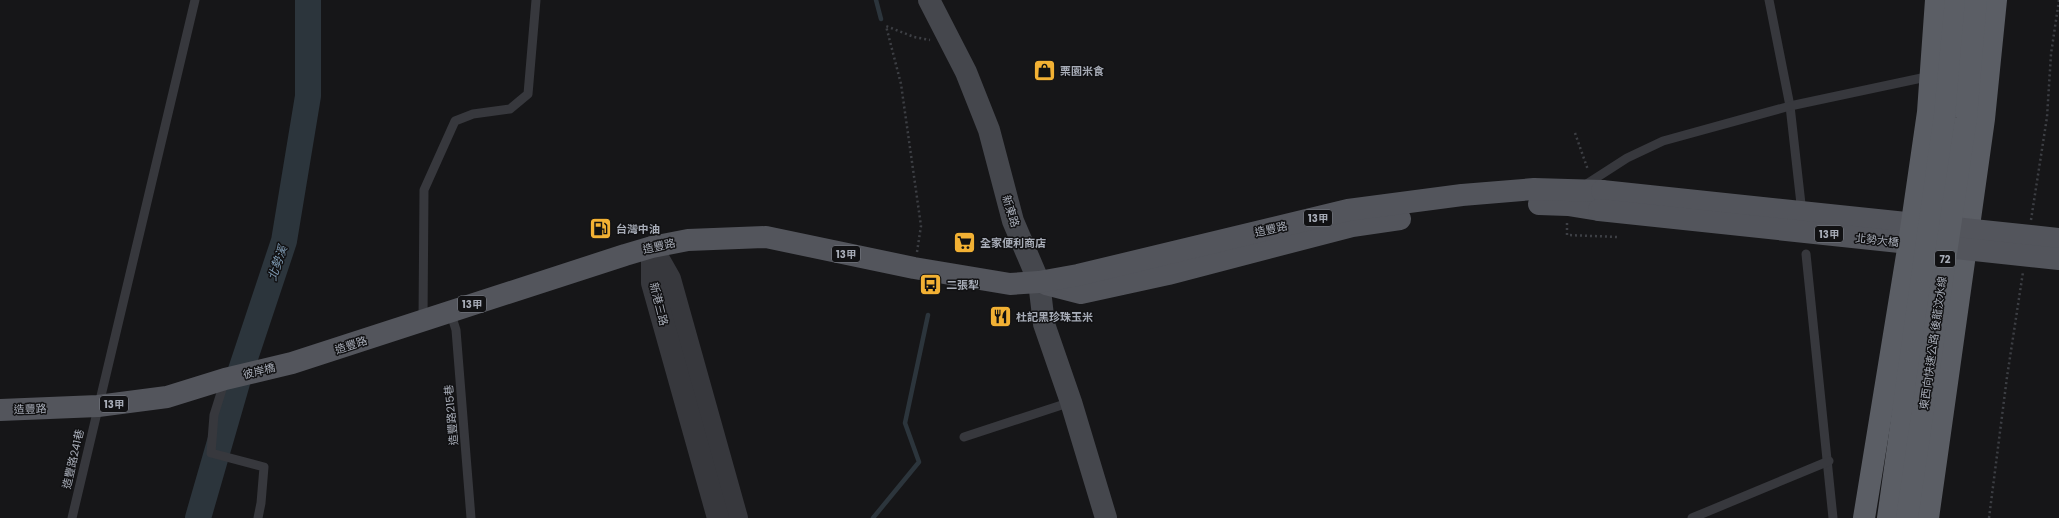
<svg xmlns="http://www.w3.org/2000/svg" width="2059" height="518" font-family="Poppins,'Noto Sans TC',sans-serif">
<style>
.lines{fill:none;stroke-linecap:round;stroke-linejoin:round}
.stream{stroke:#2c353c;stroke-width:4.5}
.river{stroke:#2c353c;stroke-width:26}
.path{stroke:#3d3f44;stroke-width:2.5;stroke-dasharray:2 3;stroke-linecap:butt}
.service{stroke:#37383d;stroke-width:9}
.tertiary{stroke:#37383d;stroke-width:22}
.secondary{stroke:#45474d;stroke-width:22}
.primary{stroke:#53555c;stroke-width:22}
.trunk{stroke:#5b5e65;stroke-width:22}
.primary-bridge{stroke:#53555c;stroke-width:22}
.trunk-bridge{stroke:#5b5e65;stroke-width:22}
.labels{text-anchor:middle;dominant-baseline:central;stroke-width:3;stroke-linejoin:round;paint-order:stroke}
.shield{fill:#111113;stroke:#7b7e86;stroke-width:1}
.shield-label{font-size:10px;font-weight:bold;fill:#a8adb8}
.poi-label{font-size:11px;font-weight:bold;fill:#a8adb8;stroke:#111113;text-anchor:start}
.street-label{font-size:11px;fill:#a8adb8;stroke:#111113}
.water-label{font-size:12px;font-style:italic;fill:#7f9bb3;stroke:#111113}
</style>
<rect width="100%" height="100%" fill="#161618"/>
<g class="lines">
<g class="stream">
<path d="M876,0L881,19"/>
<path d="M873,518L919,462L905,423L928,315"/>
</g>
<path class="river" d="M198,518L239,376L284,241L308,96V0"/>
<g class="path">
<path d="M1575,133L1588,170"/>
<path d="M2031,220L2047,117L2051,54L2059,0"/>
<path d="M1567,223V235L1618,237"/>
<path d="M917,252L921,226L901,84L886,26L914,37L930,40"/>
<path d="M1989,518L2007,377L2023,272"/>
</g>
<g class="service">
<path d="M1769,0L1790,106L1801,204"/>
<path d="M1582,187L1627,158L1663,141L1790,106L1931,76"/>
<path d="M1806,254L1833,518"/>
<path d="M450,311L456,330L471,518"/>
<path d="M423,321L424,190L455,121L473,114L510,109L528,94L536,0"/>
<path d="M225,380L214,415L211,453L264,467L261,503L258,518"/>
<path d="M964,437L1071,402"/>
<path d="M72,518L195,0"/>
<path d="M1692,518L1829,461"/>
</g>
<g class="tertiary">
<path d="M652,247L670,279L737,518"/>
<path d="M652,248V283L718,518"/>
</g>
<path class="secondary" d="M929,0L966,72L989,130L1013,221L1039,282L1044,324L1071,402L1106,518"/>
<g class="primary">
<path d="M1539,204L1568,205L1599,210"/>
<path d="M1046,284L1081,293L1168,274L1352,226L1400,219"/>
<path d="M0,410L98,406L167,397L225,379L292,363L625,255L652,247L688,240L766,237L914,268L1010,284L1039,282L1078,275L1348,210L1462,195L1534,189L1602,191"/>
</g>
<path class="trunk" d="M1928,518L1984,119L1996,0"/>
<g class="primary-bridge">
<path d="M1602,191L2059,239"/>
<path d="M1599,210L2059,259"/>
</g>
<g class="trunk-bridge">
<path d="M1864,518L1909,243L1928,112L1936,0"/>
<path d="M1888,518L1945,114L1956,0"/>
<path d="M1907,518L1966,118L1976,0"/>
</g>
</g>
<defs>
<symbol id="shop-square" viewBox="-11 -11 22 22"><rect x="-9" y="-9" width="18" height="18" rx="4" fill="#f2b134" stroke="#111113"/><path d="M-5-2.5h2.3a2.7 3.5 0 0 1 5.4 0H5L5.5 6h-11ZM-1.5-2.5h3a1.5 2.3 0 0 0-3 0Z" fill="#111"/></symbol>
<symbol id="fuel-square" viewBox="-11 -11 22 22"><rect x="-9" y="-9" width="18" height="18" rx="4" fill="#f2b134" stroke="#111113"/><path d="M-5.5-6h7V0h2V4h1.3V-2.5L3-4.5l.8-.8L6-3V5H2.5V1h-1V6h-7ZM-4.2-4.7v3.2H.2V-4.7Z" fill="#111"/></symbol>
<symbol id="supermarket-square" viewBox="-11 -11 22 22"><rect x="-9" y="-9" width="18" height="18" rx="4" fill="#f2b134" stroke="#111113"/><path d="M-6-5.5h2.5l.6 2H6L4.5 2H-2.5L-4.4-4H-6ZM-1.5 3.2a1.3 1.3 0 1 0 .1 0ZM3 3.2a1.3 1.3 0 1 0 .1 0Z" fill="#111"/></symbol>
<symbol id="bus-square" viewBox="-11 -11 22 22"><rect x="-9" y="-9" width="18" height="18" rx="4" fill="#f2b134" stroke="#111113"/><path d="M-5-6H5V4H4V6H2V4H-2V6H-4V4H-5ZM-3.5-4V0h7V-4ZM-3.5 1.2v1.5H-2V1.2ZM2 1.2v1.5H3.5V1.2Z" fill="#111"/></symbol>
<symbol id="restaurant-square" viewBox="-11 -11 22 22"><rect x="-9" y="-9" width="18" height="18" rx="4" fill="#f2b134" stroke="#111113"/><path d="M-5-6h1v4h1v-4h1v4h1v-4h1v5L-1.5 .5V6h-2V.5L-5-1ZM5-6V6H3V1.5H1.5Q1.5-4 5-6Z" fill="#111"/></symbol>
</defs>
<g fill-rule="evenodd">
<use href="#shop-square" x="1032" y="58" width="25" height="25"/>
<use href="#fuel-square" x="588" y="216" width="25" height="25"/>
<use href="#supermarket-square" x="952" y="230" width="25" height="25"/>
<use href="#bus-square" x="918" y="272" width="25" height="25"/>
<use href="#restaurant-square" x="988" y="304" width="25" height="25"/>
</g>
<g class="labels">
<g class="shield">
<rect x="1304" y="210" width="28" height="16" rx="3"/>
<rect x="1815" y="226" width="28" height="16" rx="3"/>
<rect x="832" y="246" width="28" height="16" rx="3"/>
<rect x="1935" y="251" width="20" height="16" rx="3"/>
<rect x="458" y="296" width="28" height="16" rx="3"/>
<rect x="100" y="396" width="28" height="16" rx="3"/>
</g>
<g class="shield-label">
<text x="1318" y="218">13甲</text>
<text x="1829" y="234">13甲</text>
<text x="846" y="254">13甲</text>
<text x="1945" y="259">72</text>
<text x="472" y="304">13甲</text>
<text x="114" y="404">13甲</text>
</g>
<g class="poi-label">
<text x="1060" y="71">栗園米食</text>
<text x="616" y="229">台灣中油</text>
<text x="980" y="243">全家便利商店</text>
<text x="946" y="285">二張犁</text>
<text x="1016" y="317">杜記黑珍珠玉米</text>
</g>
<g class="street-label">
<text transform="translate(1011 211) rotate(73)">新東路</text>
<text transform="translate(1271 229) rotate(-13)">造豐路</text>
<text transform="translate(1877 240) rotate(6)">北勢大橋</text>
<text transform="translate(659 246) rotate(-13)">造豐路</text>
<text transform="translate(659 304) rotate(76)">新港三路</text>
<text transform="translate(1933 343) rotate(-82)">東西向快速公路 後龍汶水線</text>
<text transform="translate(351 345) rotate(-18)">造豐路</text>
<text transform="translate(259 371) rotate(-14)">彼岸橋</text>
<text transform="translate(30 409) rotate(-2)">造豐路</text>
<text transform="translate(451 415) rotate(-95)">造豐路215巷</text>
<text transform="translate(73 459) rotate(-77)">造豐路241巷</text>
</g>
<g class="water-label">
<text transform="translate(277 263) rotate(-71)">北勢溪</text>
</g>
</g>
</svg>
